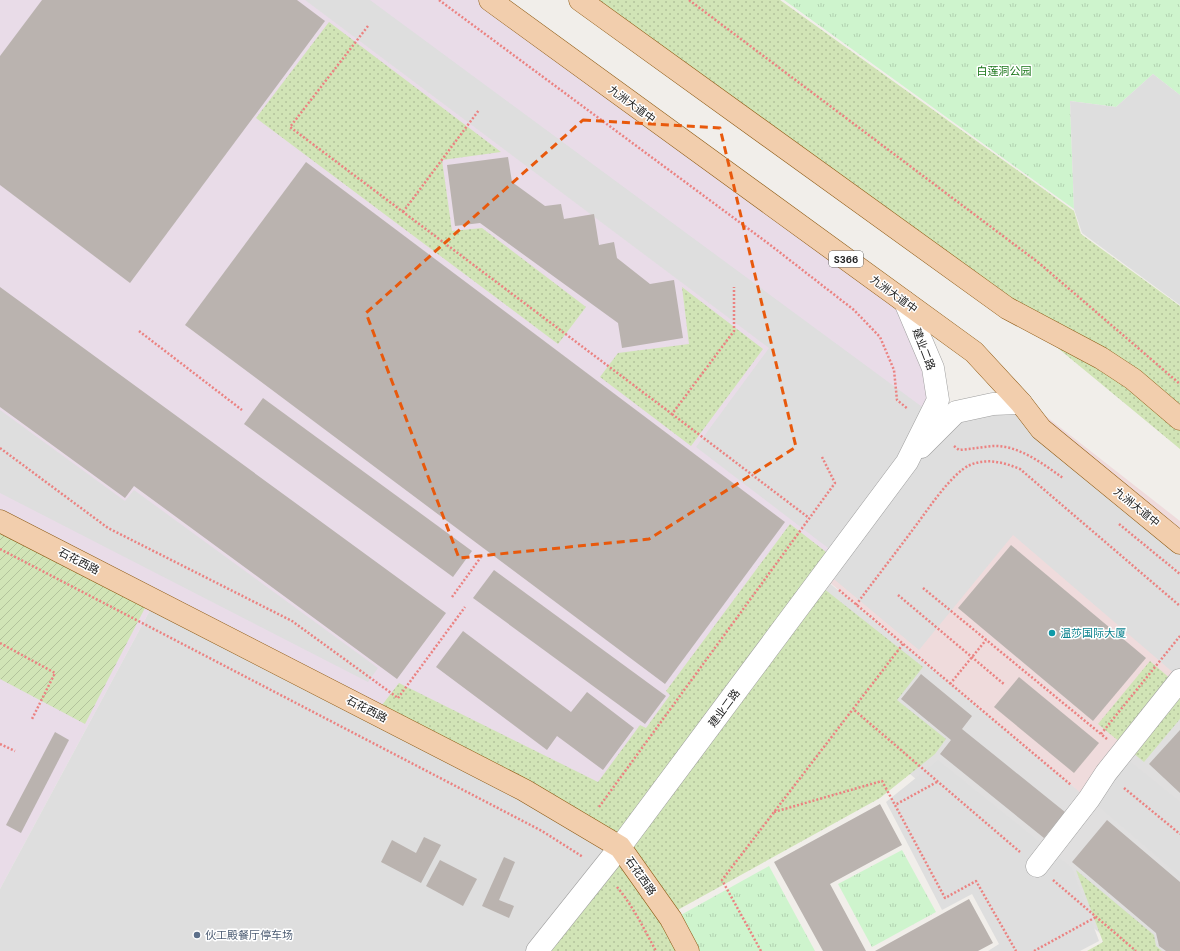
<svg xmlns="http://www.w3.org/2000/svg" width="1180" height="951" font-family="'DM Sans','Noto Sans SC',sans-serif">
<style>
.residential{fill:#e0dfdf}
.commercial{fill:#efdbdc}
.industrial{fill:#e9dce8}
.grass{fill:url(#grass-dots)}
.park{fill:url(#park-tufts)}
.garden{fill:url(#garden-furrows)}
.parking{fill:#dedede}
.building{fill:#bab3af}
.lines{fill:none;stroke-linecap:round;stroke-linejoin:round}
.minor-casing{stroke:#9f9f9f;stroke-width:23}
.major-casing{stroke:#8d5912;stroke-width:23}
.path{stroke:#eb8281;stroke-width:2.5;stroke-dasharray:2 2;stroke-linecap:butt}
.minor{stroke:#fff;stroke-width:22}
.major{stroke:#f2cead;stroke-width:22}
.marked{fill:none;stroke:#e8590c;stroke-width:3;stroke-dasharray:8 5;stroke-linejoin:round}
.culture-dot{fill:#0f9aa8;stroke:#fff;stroke-width:1.5}
.service-dot{fill:#5c6f8a;stroke:#fff;stroke-width:1.5}
.labels{text-anchor:middle;dominant-baseline:central;stroke-width:3;stroke-linejoin:round;paint-order:stroke}
.shield{fill:#fff;stroke:#646464;stroke-width:1}
.shield-label{font-size:10px;font-weight:bold;fill:#222}
.park-label{font-size:11px;fill:#1a7619;stroke:#fff}
.street-label{font-size:11px;fill:#222;stroke:#fff}
.culture-label{font-size:11px;fill:#0d838f;stroke:#fff;text-anchor:start}
.service-label{font-size:11px;fill:#4e5e75;stroke:#fff;text-anchor:start}
</style>
<defs>
<pattern id="grass-dots" width="8" height="8" patternUnits="userSpaceOnUse"><rect width="8" height="8" fill="#d1e4b6"/><path d="M2 2h.1M6 6h.1" fill="none" stroke="#b3c39c" stroke-width="1.8" stroke-linecap="round"/></pattern>
<pattern id="park-tufts" width="24" height="20" patternUnits="userSpaceOnUse"><rect width="24" height="20" fill="#cef4cd"/><path d="M3 7l-1-3M5 7V3M7 7l1-3M15 17l-1-3M17 17v-4M19 17l1-3" fill="none" stroke="#b1d1b0"/></pattern>
<pattern id="garden-furrows" width="10" height="10" patternUnits="userSpaceOnUse"><rect width="10" height="10" fill="#d1e4b6"/><path d="M-1 1l2-2M0 10L10 0M9 11l2-2" fill="none" stroke="#b3c39c"/></pattern>
</defs>
<rect width="100%" height="100%" fill="#f1eeea"/>
<path class="residential" d="M821,576L1089,799L1180,682V951H1121L904,769L772,643Z"/>
<path class="commercial" d="M1029,403L1180,521V679L1088,799L822,576Z"/>
<g class="industrial">
<path d="M0,0H493L905,303L938,400L620,846L0,520Z"/>
<path d="M0,521L155,601L0,889Z"/>
</g>
<g class="grass">
<path d="M581,0H780L1074,211L1081,234L1180,306V449L1008,307Z"/>
<path d="M329,22L501,152L442,160L452,231L482,228L586,307L558,344L256,118Z"/>
<path d="M682,287L763,349L691,446L600,377L618,353L689,344Z"/>
<path d="M790,524L830,555L618,840L379,709L399,683L598,782L640,725L646,728L670,695L666,691Z"/>
<path d="M823,588L923,667L897,700L946,739L935,754L880,798L674,912L627,847Z"/>
<path d="M1150,661L1180,687V719L1144,762L1098,724Z"/>
<path d="M620,847L687,951H538Z"/>
<path d="M1076,870L1154,935L1156,946L1162,951H1087L1103,942Z"/>
</g>
<g class="park">
<path d="M784,0H1180V95L1153,74L1116,107L1070,101L1074,209Z"/>
<path d="M902,850L936,912L872,947L838,884Z"/>
<path d="M769,866L815,951H699L679,916Z"/>
</g>
<path class="garden" d="M0,527L147,604L85,724L0,679Z"/>
<g class="parking">
<path d="M305,0H370L925,409L903,454L832,551L696,447L769,348Z"/>
<path d="M1153,74L1180,95V305L1082,233L1074,209L1070,101L1116,107Z"/>
<path d="M0,410L125,501L134,490L378,668L368,682L0,493Z"/>
<path d="M1029,410L1180,529V670L1176,675L1013,535L919,650L829,575L909,466L958,418Z"/>
<path d="M155,601L619,847L536,951H0V889Z"/>
<path d="M938,760L1072,868L1099,941L1080,951H988L999,944L972,894L942,910L886,802Z"/>
<path d="M1128,760L1180,802V876L1095,803Z"/>
</g>
<g class="building">
<path d="M42,0H297L325,21L130,283L0,185V56Z"/>
<path d="M508,157L512,182L545,206L561,204L564,219L594,214L599,245L614,242L617,258L650,284L674,280L683,338L622,348L618,323L480,223L455,226L447,165Z"/>
<path d="M306,162L785,522L665,684L185,325Z"/>
<path d="M0,287L446,613L397,679L134,486L125,498L0,407Z"/>
<path d="M263,398L472,551L453,577L244,424Z"/>
<path d="M1011,545L1146,658L1093,721L958,608Z"/>
<path d="M494,570L666,696L645,724L473,598Z"/>
<path d="M463,631L571,712L587,692L634,728L603,770L557,736L547,750L436,667Z"/>
<path d="M921,674L972,716L962,729L1065,812L1044,838L940,754L951,740L901,699Z"/>
<path d="M1019,677L1099,743L1074,773L994,707Z"/>
<path d="M1180,730V793L1149,764Z"/>
<path d="M55,732L69,740L21,833L6,825Z"/>
<path d="M880,804L902,845L830,884L866,951H823L774,862Z"/>
<path d="M1107,820L1180,882V951H1166L1159,946L1156,933L1072,862Z"/>
<path d="M424,837L441,845L421,883L381,862L392,840L416,853Z"/>
<path d="M504,857L515,862L499,900L514,906L509,918L482,906Z"/>
<path d="M440,860L477,879L463,906L426,886Z"/>
<path d="M969,899L993,943L978,951H875Z"/>
</g>
<g class="lines">
<defs>
<g id="minor">
<path d="M921,447L956,412L993,404L1021,403"/>
<path d="M1037,866L1089,799L1106,773L1180,680"/>
<path d="M537,951L620,847L907,462L938,400L933,368L905,302"/>
</g>
<g id="major">
<path d="M490,0L974,352L1021,403L1041,429L1180,543"/>
<path d="M580,0L1007,308L1101,358L1133,379L1180,419"/>
<path d="M0,521L524,790L620,847L671,919L688,951"/>
</g>
</defs>
<use href="#minor" class="minor-casing"/>
<use href="#major" class="major-casing"/>
<g class="path">
<path d="M439,0L769,244L854,310L880,337L894,370L897,400L908,409"/>
<path d="M689,0L1039,263L1180,384"/>
<path d="M368,26L290,127L672,414L734,331V287"/>
<path d="M403,212L479,110"/>
<path d="M139,331L242,410"/>
<path d="M672,414L809,518"/>
<path d="M954,446L959,450C971,449 982,447 993,446C1019,445 1043,464 1063,478"/>
<path d="M0,448L108,528L292,621L398,698"/>
<path d="M1119,524L1180,574"/>
<path d="M0,549L542,831L583,857"/>
<path d="M923,588L1107,739"/>
<path d="M839,590L1071,785"/>
<path d="M898,595L1005,685"/>
<path d="M452,597L481,557"/>
<path d="M856,605C876,578 897,551 917,524C929,508 952,473 970,465C987,458 1003,462 1020,469L1180,606"/>
<path d="M0,643L55,673L32,719"/>
<path d="M903,644L853,709L1020,852"/>
<path d="M950,684L986,640"/>
<path d="M398,698L465,607"/>
<path d="M1101,734L1180,636"/>
<path d="M0,744L15,751"/>
<path d="M937,782L895,805L945,898L976,881L1016,951"/>
<path d="M1124,788L1180,834"/>
<path d="M599,807L835,483L822,457"/>
<path d="M774,812L882,781L895,805"/>
<path d="M1053,880L1136,951"/>
<path d="M617,887C633,906 644,929 656,951"/>
<path d="M761,951L722,880L853,709"/>
<path d="M1034,951L1096,917"/>
</g>
<use href="#minor" class="minor"/>
<use href="#major" class="major"/>
</g>
<path class="marked" d="M583,120L720,128L796,447L649,539L459,558L366,313Z"/>
<circle class="culture-dot" cx="1052" cy="633" r="4"/>
<circle class="service-dot" cx="197" cy="935" r="4"/>
<g class="labels">
<rect class="shield" x="829" y="251" width="34" height="16" rx="3"/>
<g class="shield-label">
<text x="846" y="259">S366</text>
</g>
<g class="park-label">
<text x="1004" y="71">白莲洞公园</text>
</g>
<g class="street-label">
<text transform="translate(632 104) rotate(36)">九洲大道中</text>
<text transform="translate(894 294) rotate(36)">九洲大道中</text>
<text transform="translate(924 349) rotate(69)">建业二路</text>
<text transform="translate(1137 507) rotate(39)">九洲大道中</text>
<text transform="translate(79 561) rotate(27)">石花西路</text>
<text transform="translate(724 708) rotate(-53)">建业二路</text>
<text transform="translate(367 709) rotate(27)">石花西路</text>
<text transform="translate(641 876) rotate(55)">石花西路</text>
</g>
<g class="culture-label">
<text x="1060" y="633">温莎国际大厦</text>
</g>
<g class="service-label">
<text x="205" y="935">伙工殿餐厅停车场</text>
</g>
</g>
</svg>
